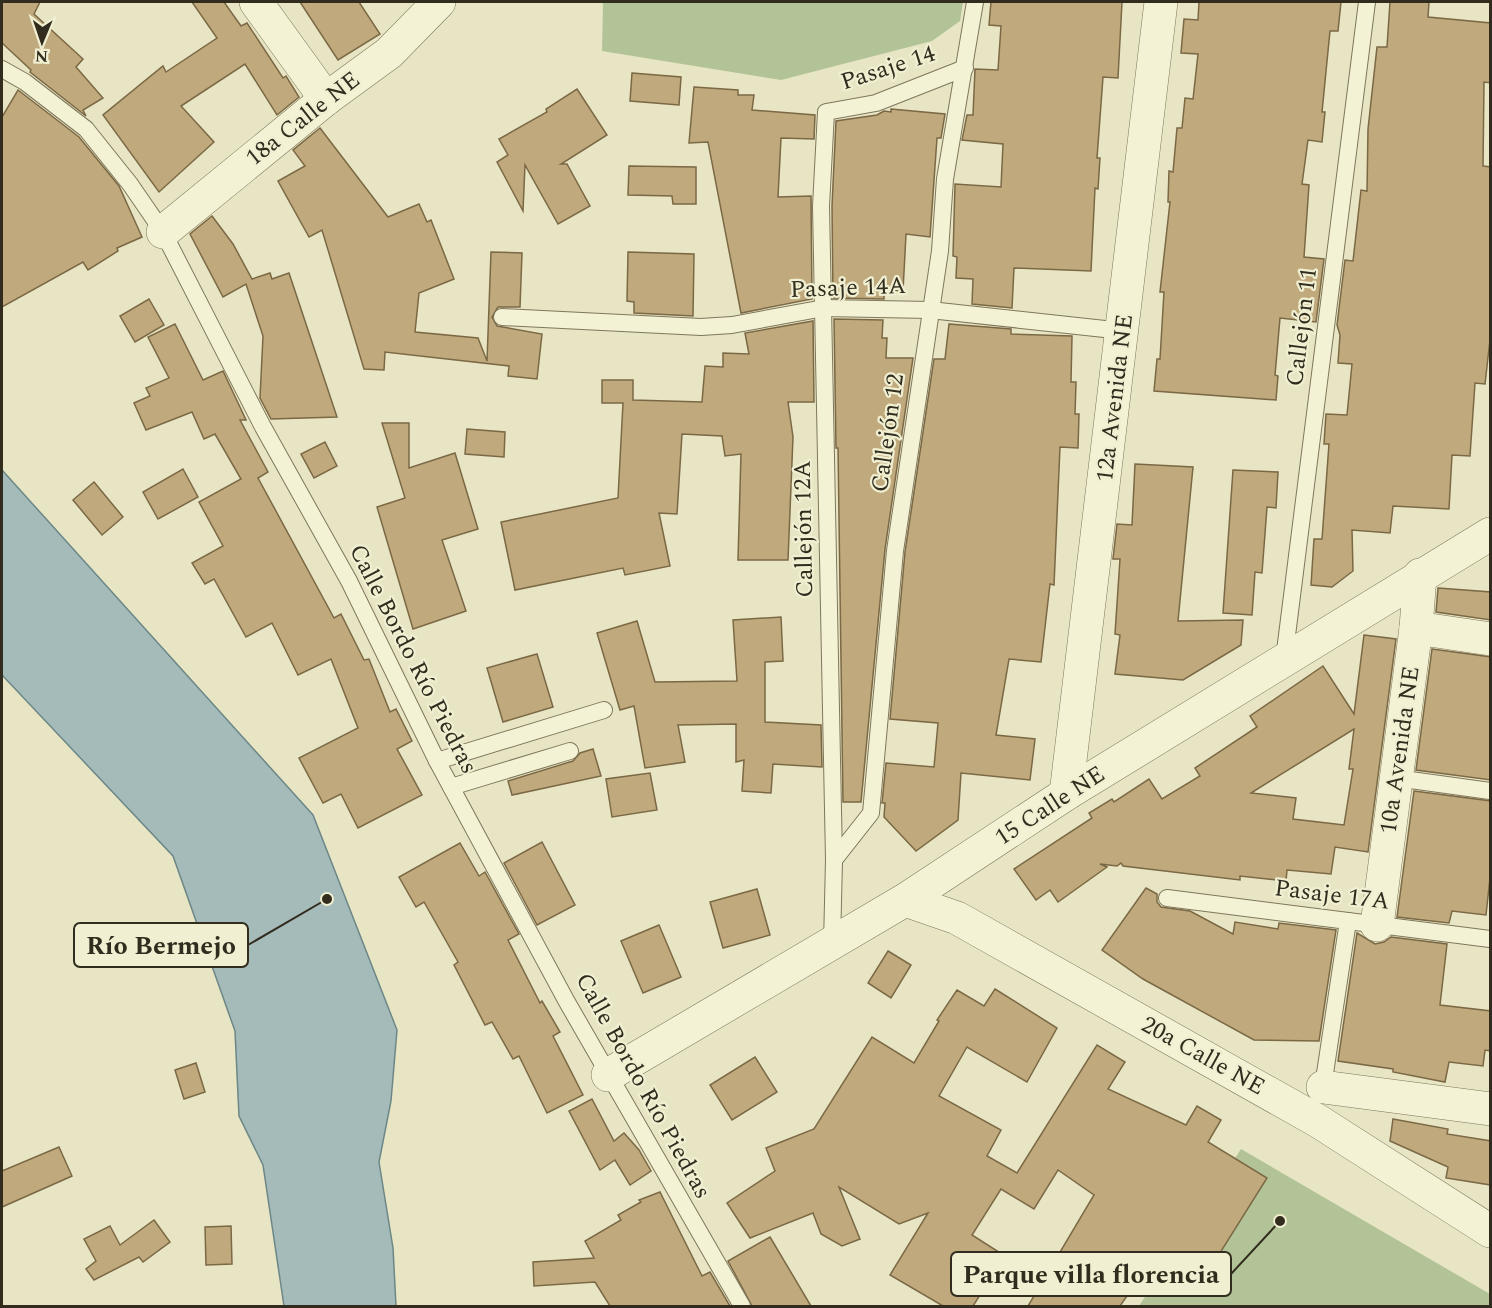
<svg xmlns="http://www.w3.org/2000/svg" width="1492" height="1308" font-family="Spectral,serif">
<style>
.green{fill:#b3c398}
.water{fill:#a4bbba;stroke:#6d8787;stroke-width:1.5}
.building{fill:#c0aa7d;stroke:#7b6845;stroke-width:1.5;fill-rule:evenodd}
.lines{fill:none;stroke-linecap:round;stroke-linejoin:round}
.service-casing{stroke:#7f775c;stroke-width:18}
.minor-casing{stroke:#7f775c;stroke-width:34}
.service{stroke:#f3f2d4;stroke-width:16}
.minor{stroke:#f3f2d4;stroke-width:33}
.labels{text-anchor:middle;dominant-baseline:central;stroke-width:4.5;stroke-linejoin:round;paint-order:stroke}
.street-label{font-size:24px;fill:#312c1e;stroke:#f0efd1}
.leader{fill:none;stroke:#312c1e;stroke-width:2}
.callout-dot{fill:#312c1e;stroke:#f0efd1;stroke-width:2}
.callout{fill:#f0efd1;stroke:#312c1e;stroke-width:2}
.callout-label{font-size:26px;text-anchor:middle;font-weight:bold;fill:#312c1e}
</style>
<rect width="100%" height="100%" fill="#e7e5c3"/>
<g class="green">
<path d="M603,2H963L960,21L932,41L781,80L602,51Z"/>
<path d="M1241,1149L1490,1294V1306H1139Z"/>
</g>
<path class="water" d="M2,470L313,815L397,1030L391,1101L379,1162L393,1248L396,1306H284L263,1165L239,1116L235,1031L173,856L2,675Z"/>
<g class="building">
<path d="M2,2H40L34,14L83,59L76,67L103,98L83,110L86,116L30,72L31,70L2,43Z"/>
<path d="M192,2H224L241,26L247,23L283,78L286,76L299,97L277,115L245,64L181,106L214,142L159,192L103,115L163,66L166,72L217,38Z"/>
<path d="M300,2H359L380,34L338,60Z"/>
<path d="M991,2H1122L1118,78L1103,77L1097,158H1100L1098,189L1095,188L1091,271L1014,268L1012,308L972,304L973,279L956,278L957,257L953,256L955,184L1001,187L1003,144L962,140L967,115H973L975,69L998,70L1001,26L989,25Z"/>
<path d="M1199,2H1341L1338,31H1330L1322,112H1325L1322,142L1308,140L1302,184L1309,185L1304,257L1324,259L1316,322L1280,318L1275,375L1278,376L1276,400L1154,391L1157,359H1160L1164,292H1160L1170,202H1168L1169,171L1173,172L1177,128H1182L1185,98L1193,99L1198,54L1181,53L1184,19L1198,20Z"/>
<path d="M1390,2H1429L1428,17L1491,23V83L1484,82L1483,166L1491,167V331L1485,384L1475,383L1470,456L1452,455L1449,509L1393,506L1390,533L1352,530L1353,571L1332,587L1311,585L1314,539H1322L1329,444H1324L1326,414L1347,415L1352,364L1338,363L1340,335L1337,325L1345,260L1353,261L1361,190L1367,191L1368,129L1377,47H1387Z"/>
<path d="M632,73L681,77L679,105L630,101Z"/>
<path d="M694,87L738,90V95H754L752,110L815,115L814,139L781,138L778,197L811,196L812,299L741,313L708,142L689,143Z"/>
<path d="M577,89L607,135L561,164H567L590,206L558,224L525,165L523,211L497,162L508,155L499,139L547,112L546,109Z"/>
<path d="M18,90L79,137L119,186L142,237L117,248L118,251L88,270L83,262L2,307V117Z"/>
<path d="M891,109L945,114L941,138H937L930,237L906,234L903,291L884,290V299L833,298L832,206L836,121L877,115L884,111L891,112Z"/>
<path d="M320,128L388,217L419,204L427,222L431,220L454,279L419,293L415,332L478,338L487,361L491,252L522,253L520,307H498L492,317L497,326L542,334L537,379L508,376L509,366L385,352L384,370L364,369L322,230L309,237L278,181L305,166L293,150Z"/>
<path d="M629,166L696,167V204H673L672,196L628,195Z"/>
<path d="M212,216L233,244L252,279L270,273L272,279L289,273L337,417L271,419L260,398L263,336L246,284L223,297L190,234Z"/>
<path d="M628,252L694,254L693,316L634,313V302L627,301Z"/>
<path d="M149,299L164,325L135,342L120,316Z"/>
<path d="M834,319L883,320L882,338H887L886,358H913L885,549L861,802H843L838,448H836Z"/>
<path d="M813,321L814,402H788L793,437L788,560H738L741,454L725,456L722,436L682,434L677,514L659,513L670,566L625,575L623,568L515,590L501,522L618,498L623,403H602V380H633V400L702,402L705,366L723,367V353L749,354L745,333Z"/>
<path d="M175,324L203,380L223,371L246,420H240L268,472L258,478L334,618L341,614L364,660L369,659L390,712L396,709L412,741L397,749L422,795L358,828L341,794L323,803L299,758L358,728L331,659L298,675L272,623L246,637L214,579L205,584L192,563L223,546L199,502L241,479L215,434L204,439L192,412L146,430L134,403L150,396L146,388L169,378L148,337Z"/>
<path d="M949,324L1011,329V334L1072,336L1071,382H1076L1075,414H1079L1078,448L1060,447L1054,585L1050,584L1041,662L1009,659L996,735L1035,739L1030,780L961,773L958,820L916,851L884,817L885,803H882L886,763L934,767L938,723L890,719L905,552L934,359H945Z"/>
<path d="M382,423H409V468L455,453L478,529L442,540L466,611L413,629L377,507L405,498Z"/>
<path d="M467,429L505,432L504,457L465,454Z"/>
<path d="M325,442L337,466L314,478L301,454Z"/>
<path d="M1135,464L1193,467L1178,621L1243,620L1241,645L1183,680L1115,674L1120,635L1115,634L1120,559H1113L1117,524L1132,525Z"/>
<path d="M183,469L198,497L158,519L143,492Z"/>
<path d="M1233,470L1278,472L1276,508L1267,507L1262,573L1255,572L1252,615L1223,613Z"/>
<path d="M94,482L123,517L102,535L73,500Z"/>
<path d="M1438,588L1491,592V620L1436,612Z"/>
<path d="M781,617L783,661L765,662V722L821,725L822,767L773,764L771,793L742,791L744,760L736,762V724L678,725L685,762L645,768L634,706L620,710L597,633L637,621L655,682L737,681L733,620Z"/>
<path d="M1364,635L1396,639L1368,852L1335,847L1331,874L1287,870L1286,881L1240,876V880L1123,866L1121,863L1117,866L1100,864L1107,867L1058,902L1050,890L1036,900L1014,869L1092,818L1089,813L1112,799L1114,802L1149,779L1162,799L1200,776L1195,768L1257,727L1250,716L1323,666L1354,714ZM1354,729L1349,769H1353L1344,825L1293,819L1296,798L1251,793Z"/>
<path d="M1432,649L1491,657V780L1416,770Z"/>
<path d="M537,654L553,707L503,722L487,668Z"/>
<path d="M593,749L601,776L512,795L508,781L573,761L580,753Z"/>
<path d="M650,773L657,810L612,817L606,779Z"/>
<path d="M1414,791L1491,801L1490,878L1486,915L1452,911L1449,923L1397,917Z"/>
<path d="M542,842L575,905L537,925L504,863Z"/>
<path d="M460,843L479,876L485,872L519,934L508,940L540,1003L542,1001L560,1032L553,1036L583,1095L547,1113L519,1056L513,1059L492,1022L485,1025L454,965L458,962L424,902L416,907L399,877Z"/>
<path d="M1146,888L1157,894V902L1161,907L1190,911L1233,934L1235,922L1278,929L1279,923L1336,930L1319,1041L1254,1040L1143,979L1102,950Z"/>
<path d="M757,889L770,935L723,948L710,902Z"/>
<path d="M659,925L681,977L643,993L621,941Z"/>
<path d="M1357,933L1375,944L1384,942L1391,937L1447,944L1440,1005L1491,1011V1051L1485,1050L1483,1066L1449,1062L1445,1082L1393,1072V1069L1338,1061Z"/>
<path d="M888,951L911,965L891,998L868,983Z"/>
<path d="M995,989L1057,1028L1027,1082L967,1047L939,1096L1001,1130L987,1156L1017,1173L1097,1045L1125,1062L1108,1089L1186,1125L1197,1106L1221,1120L1208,1142L1267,1178L1203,1280L1127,1296L1120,1306H1028L1094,1195L1058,1170L1034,1209L1001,1189L972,1235L1005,1256L973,1306H943L890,1275L928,1213L899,1224L839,1187L860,1239L842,1246L821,1234L813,1213L750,1238L727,1203L775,1171L766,1148L814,1129L872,1037L914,1063L939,1021L937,1020L957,990L984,1006Z"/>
<path d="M755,1057L777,1092L732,1120L710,1085Z"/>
<path d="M196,1063L205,1092L184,1099L175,1070Z"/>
<path d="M592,1099L614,1141L624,1133L639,1150L651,1171L630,1185L615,1160L600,1170L569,1111Z"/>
<path d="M1393,1119L1448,1129L1447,1134L1491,1141V1185L1446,1178L1448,1167L1390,1141Z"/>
<path d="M59,1147L72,1176L2,1207V1171Z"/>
<path d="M660,1192L702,1276L710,1272L730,1306H610L595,1282L534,1286L533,1262L594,1258L585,1241L621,1220L618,1215L641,1202L639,1200Z"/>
<path d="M154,1220L170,1242L143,1262L139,1257L94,1280L86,1269L96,1261L84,1239L110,1226L120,1245Z"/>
<path d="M231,1226L232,1264L206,1265L205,1227Z"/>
<path d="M770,1237L811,1306H752L728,1261Z"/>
</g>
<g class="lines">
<defs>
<g id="service">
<path d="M2,69L25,82L86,129L130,184L163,232L263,427L349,581L437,761L567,1002L742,1306"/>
<path d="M502,317L701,327L732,325L824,308L930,310L1123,331"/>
<path d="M1284,659L1367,2"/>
<path d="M437,761L604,710"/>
<path d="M1396,778L1490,791"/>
<path d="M451,787L570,751"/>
<path d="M834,860L871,813L895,551L940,251L945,179L975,2"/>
<path d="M1167,898L1490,939"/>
<path d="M832,944L834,860L821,206L826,112L876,103L965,68"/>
<path d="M1322,1093L1348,921"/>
</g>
<g id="minor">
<path d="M256,2L326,99"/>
<path d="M163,232L326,99L389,53L439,2"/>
<path d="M1416,628L1490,639"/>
<path d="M1066,794L1161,2"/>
<path d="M905,900L957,918L1318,1121L1490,1231"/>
<path d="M1377,925L1416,628L1420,575"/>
<path d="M608,1075L905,900L1066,794L1490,534"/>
<path d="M1323,1087L1490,1109"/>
</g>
</defs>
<use href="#service" class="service-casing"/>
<use href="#minor" class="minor-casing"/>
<use href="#service" class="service"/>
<use href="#minor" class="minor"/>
</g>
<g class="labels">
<g class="street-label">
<text transform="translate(888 68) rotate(-18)">Pasaje 14</text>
<text transform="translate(303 119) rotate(-38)">18a Calle NE</text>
<text transform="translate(848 288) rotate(-2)">Pasaje 14A</text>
<text transform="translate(1302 327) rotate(-83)">Callejón 11</text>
<text transform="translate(1115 398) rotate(-83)">12a Avenida NE</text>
<text transform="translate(888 433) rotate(-82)">Callejón 12</text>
<text transform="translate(804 529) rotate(-91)">Callejón 12A</text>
<text transform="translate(413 659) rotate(63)">Calle Bordo Río Piedras</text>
<text transform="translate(1400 750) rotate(-82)">10a Avenida NE</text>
<text transform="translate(1050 806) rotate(-33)">15 Calle NE</text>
<text transform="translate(1332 895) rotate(7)">Pasaje 17A</text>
<text transform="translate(1203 1056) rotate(29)">20a Calle NE</text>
<text transform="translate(643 1086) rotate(61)">Calle Bordo Río Piedras</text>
</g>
</g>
<path class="leader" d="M327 899L248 945M1280 1221L1231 1274"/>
<g class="callout-dot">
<circle cx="327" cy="899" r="6"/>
<circle cx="1280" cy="1221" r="6"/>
</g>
<g class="callout">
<rect x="74" y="923" width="174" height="44" rx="6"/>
<rect x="951" y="1252" width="280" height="44" rx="6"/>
</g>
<g class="callout-label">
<text x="161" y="954">Río Bermejo</text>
<text x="1091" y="1283">Parque villa florencia</text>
</g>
<rect width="1492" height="1308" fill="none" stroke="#312c1e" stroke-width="6"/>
<g transform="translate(42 42) rotate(182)" stroke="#f0efd1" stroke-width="4.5" paint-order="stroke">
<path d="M0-4.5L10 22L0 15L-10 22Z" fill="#312c1e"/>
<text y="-9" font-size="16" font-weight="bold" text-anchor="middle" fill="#312c1e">N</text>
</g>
</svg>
